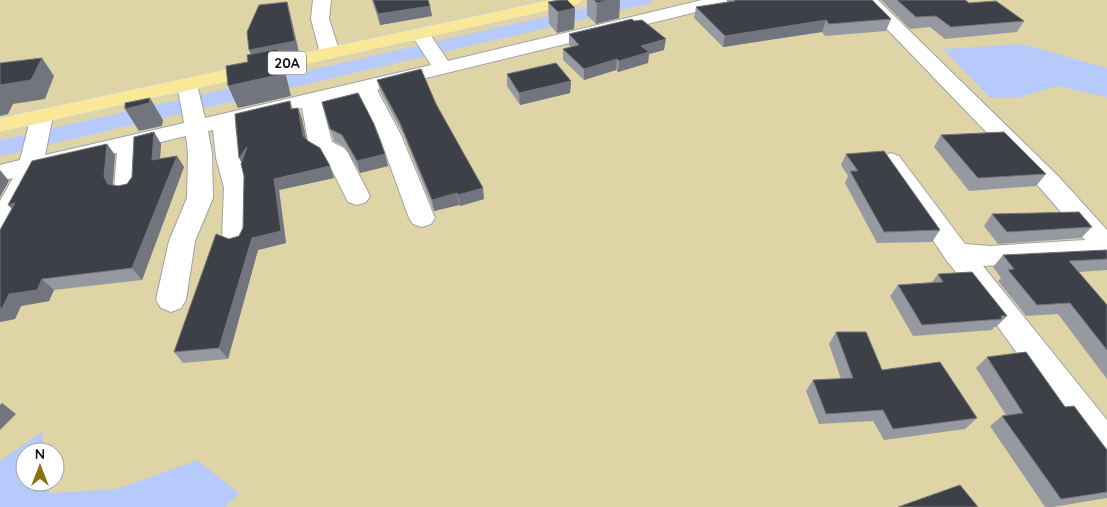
<svg xmlns="http://www.w3.org/2000/svg" width="1107" height="507" font-family="Quicksand,sans-serif">
<style>
.green{fill:#ded4a5;fill-rule:evenodd}
.water{fill:#b6cbfb}
.lines{fill:none;stroke-linecap:round;stroke-linejoin:round}
.canal{fill:#b6cbfb;fill-rule:evenodd}
.street-casing{stroke:#9fa2aa;stroke-width:2}
.primary-casing{stroke:#d0d0d1;stroke-width:2}
.street{fill:#fff;fill-rule:evenodd}
.primary{fill:#f8e898;fill-rule:evenodd}
.wall{fill:#9699a0}
.shaded-wall{fill:#72757d}
.building{fill:#3d4047;stroke:#72757d}
.labels{text-anchor:middle;dominant-baseline:central;stroke-width:5;stroke-linejoin:round;paint-order:stroke}
.shield{fill:#fff;stroke:#5a5b5d;stroke-width:1}
.shield-label{font-size:14px;font-weight:bold;fill:#131517}
</style>
<rect width="100%" height="100%" fill="#eef2fa"/>
<path class="green" d="M0,0H1107V507H0ZM25,452H55V482H25Z"/>
<g class="water">
<path d="M1022,44L1107,68V97L1057,86L1021,97L990,98L943,49Z"/>
<path d="M42,432L45,452H25V482H49L50,493L117,489L197,460L239,493L225,507H0V461Z"/>
</g>
<g class="lines">
<path class="canal" d="M620,0H653L650,4L644,5L0,156V140Z"/>
<defs>
<g id="street">
<path d="M313,0H331L329,19L340,53L337,57L330,59L323,57L320,53L311,19Z"/>
<path d="M702,0H732L729,4L377,90L401,135L435,218L431,224L422,227L413,224L409,218L379,135L359,95L322,104L332,142L344,148L348,153L370,196L366,202L357,205L348,202L326,158L313,151L309,146L302,108L235,125L240,158L248,188V239L245,246L235,249L225,246L222,239L224,188L216,158L213,130L208,131L212,153L213,198L195,241L186,300L181,308L171,312L161,308L156,300L169,241L187,198L188,153L186,136L140,147L138,188L135,194L126,196L117,194L114,188L117,153L40,171L9,232L0,234V201L13,178L0,181V165L20,160L31,116L34,111L42,109L50,111L53,116L45,155L184,123L177,84L180,80L187,78L194,80L197,84L205,118L431,65L411,34L413,30L420,28L427,30L448,61Z"/>
<path d="M859,0H878L1059,177L1107,230V259L983,266L1107,420V465L1094,460L978,299L947,261L879,161L883,156L891,153L899,156L965,244L990,246L1085,240L1041,189Z"/>
</g>
<path id="primary" d="M549,0H582L579,4L573,5L0,132V118Z"/>
</defs>
<use href="#street" class="street-casing"/>
<use href="#primary" class="primary-casing"/>
<use href="#street" class="street"/>
<use href="#primary" class="primary"/>
</g>
<g class="wall">
<path d="M372,0H428L432,16L380,25Z"/>
<path d="M587,0H620L619,18L596,24L587,15Z"/>
<path d="M727,0H872L891,19L886,31L825,36L822,32L723,47L694,18L696,7L727,2Z"/>
<path d="M881,0H965L969,3L1024,21L1017,32L945,39L930,27L910,29Z"/>
<path d="M548,2L575,8L574,29L557,33L549,24Z"/>
<path d="M569,34L664,50L649,54L648,63L618,72L616,70L584,80L563,60V49L571,47L569,45Z"/>
<path d="M507,74L571,81L570,93L520,105L507,86Z"/>
<path d="M377,80L436,104L484,199L460,206L459,205L434,211L403,134L380,91Z"/>
<path d="M290,101L293,109L298,108L302,119L306,139L334,178L279,190L286,243L258,250L228,359L183,363L174,352L229,239L239,236L243,228Z"/>
<path d="M330,129L385,154L388,166L360,173L345,147L334,141Z"/>
<path d="M154,132L161,144L160,159L177,156L184,167L142,280L54,290L49,301L21,306L15,319L0,322V230L107,144L115,155L113,185L118,186L127,184L132,177Z"/>
<path d="M941,135L1046,174L1036,186L969,191L934,147Z"/>
<path d="M846,154L940,230L932,242L877,243L845,183L848,176L841,165Z"/>
<path d="M992,214L1092,227L1081,238L998,244L984,226Z"/>
<path d="M1107,250V270L1079,272L1107,305V379L1058,314L1026,316L998,281L1001,278L993,267L1003,255Z"/>
<path d="M938,274L1007,316L996,327H994L992,330L913,336L890,296L898,285L932,282Z"/>
<path d="M836,332L882,370L977,418L965,429L884,440L873,421L819,424L806,391L813,380L841,379L829,344Z"/>
<path d="M987,357L1065,407L1107,450V498L1053,507H1045L990,426L1002,416L1006,415L976,368Z"/>
</g>
<g class="shaded-wall">
<path d="M609,0H620L619,18L596,24L597,3Z"/>
<path d="M287,2L290,13L299,52L280,56L285,71L291,96L238,108L228,86L254,61L249,50Z"/>
<path d="M430,6L432,16L380,25L378,14Z"/>
<path d="M575,8L574,29L557,33L558,12Z"/>
<path d="M826,20L822,32L723,47L725,36Z"/>
<path d="M666,39L664,50L649,54L648,63L618,72L619,61L641,46Z"/>
<path d="M42,58L54,76L45,99L13,104L8,114L0,116V85Z"/>
<path d="M617,59L616,70L584,80V69Z"/>
<path d="M571,81L570,93L520,105L519,93Z"/>
<path d="M150,98L163,120L162,126L139,131L125,109Z"/>
<path d="M298,108L302,119L308,147L303,136Z"/>
<path d="M154,132L161,144L159,172L152,160Z"/>
<path d="M107,144L115,155L112,189L108,184L104,177Z"/>
<path d="M247,147L245,169L239,158Z"/>
<path d="M385,154L388,166L360,173L357,161Z"/>
<path d="M177,156L184,167L142,280L132,268Z"/>
<path d="M330,166L334,178L279,190L286,243L258,250L228,359L219,348L252,238L274,179Z"/>
<path d="M0,170L9,181L0,197Z"/>
<path d="M483,188L484,199L460,206L458,195Z"/>
<path d="M457,193L459,205L434,211L432,200Z"/>
<path d="M15,203L19,216L8,205Z"/>
<path d="M42,279L54,290L49,301L21,306L15,319L0,322V308L9,294Z"/>
<path d="M2,403L16,414L0,430V405Z"/>
</g>
<g class="building">
<path d="M373,0H428L430,6L378,14Z"/>
<path d="M560,0H567L575,8L558,12L548,2Z"/>
<path d="M594,0H609L597,3Z"/>
<path d="M734,0H872L891,19L829,24L826,20L725,36L696,7L735,1Z"/>
<path d="M897,0H965L969,3L996,1L1024,21L951,27L936,16L916,17Z"/>
<path d="M287,2L295,41L249,50L247,32L259,5Z"/>
<path d="M632,19L634,21L642,20L666,39L641,46L649,52L619,61L617,59L584,69L563,49L579,45L569,34Z"/>
<path d="M277,49L282,74L228,86L226,66L248,62L247,55Z"/>
<path d="M42,58L31,80L0,85V63Z"/>
<path d="M556,63L571,81L519,93L507,74Z"/>
<path d="M421,69L436,104L483,188L458,195L457,193L432,200L400,123L377,80Z"/>
<path d="M358,93L374,124L385,154L357,161L342,135L330,129L322,102Z"/>
<path d="M150,98L149,103L125,109V103Z"/>
<path d="M290,101L291,109L298,108L303,136L308,141L320,148L330,166L274,179L281,231L252,238L219,348L174,352L216,234L229,239L239,236L243,228L244,176L241,164L247,147L239,158L235,114Z"/>
<path d="M154,132L152,160L177,156L132,268L42,279L37,290L9,294L2,308H0V230L15,203L8,205L32,161L107,144L104,177L108,184L118,186L127,184L132,177L134,137Z"/>
<path d="M1004,132L1046,174L978,178L941,135Z"/>
<path d="M884,151L940,230L884,232L850,171H858L846,154Z"/>
<path d="M1079,212L1092,227L1007,232L992,214Z"/>
<path d="M1107,250V259L1069,261L1107,305V350L1070,303L1037,305L1008,270L1014,269L1003,255Z"/>
<path d="M972,272L1007,316H1001L1002,319L922,325L898,285L943,282L938,274Z"/>
<path d="M836,332H866L882,370L940,362L977,418L893,429L883,410L826,414L813,380L853,378Z"/>
<path d="M1026,352L1065,407L1074,406L1107,450V492L1061,499L1002,416L1023,413L987,357Z"/>
<path d="M960,485L978,507H898Z"/>
</g>
<g class="labels">
<rect class="shield" x="268" y="51.5" width="38" height="23" rx="4"/>
<g class="shield-label">
<text x="287" y="63">20A</text>
</g>
</g>
<g transform="translate(40 467)"><circle r="24" fill="#ffffff" stroke="#a1a1a2"/>
<path d="M0-4L9 19L0 12L-9 19Z" fill="#867416"/>
<text y="-8" font-size="14" font-weight="bold" text-anchor="middle" fill="#131517">N</text>
</g>
</svg>
